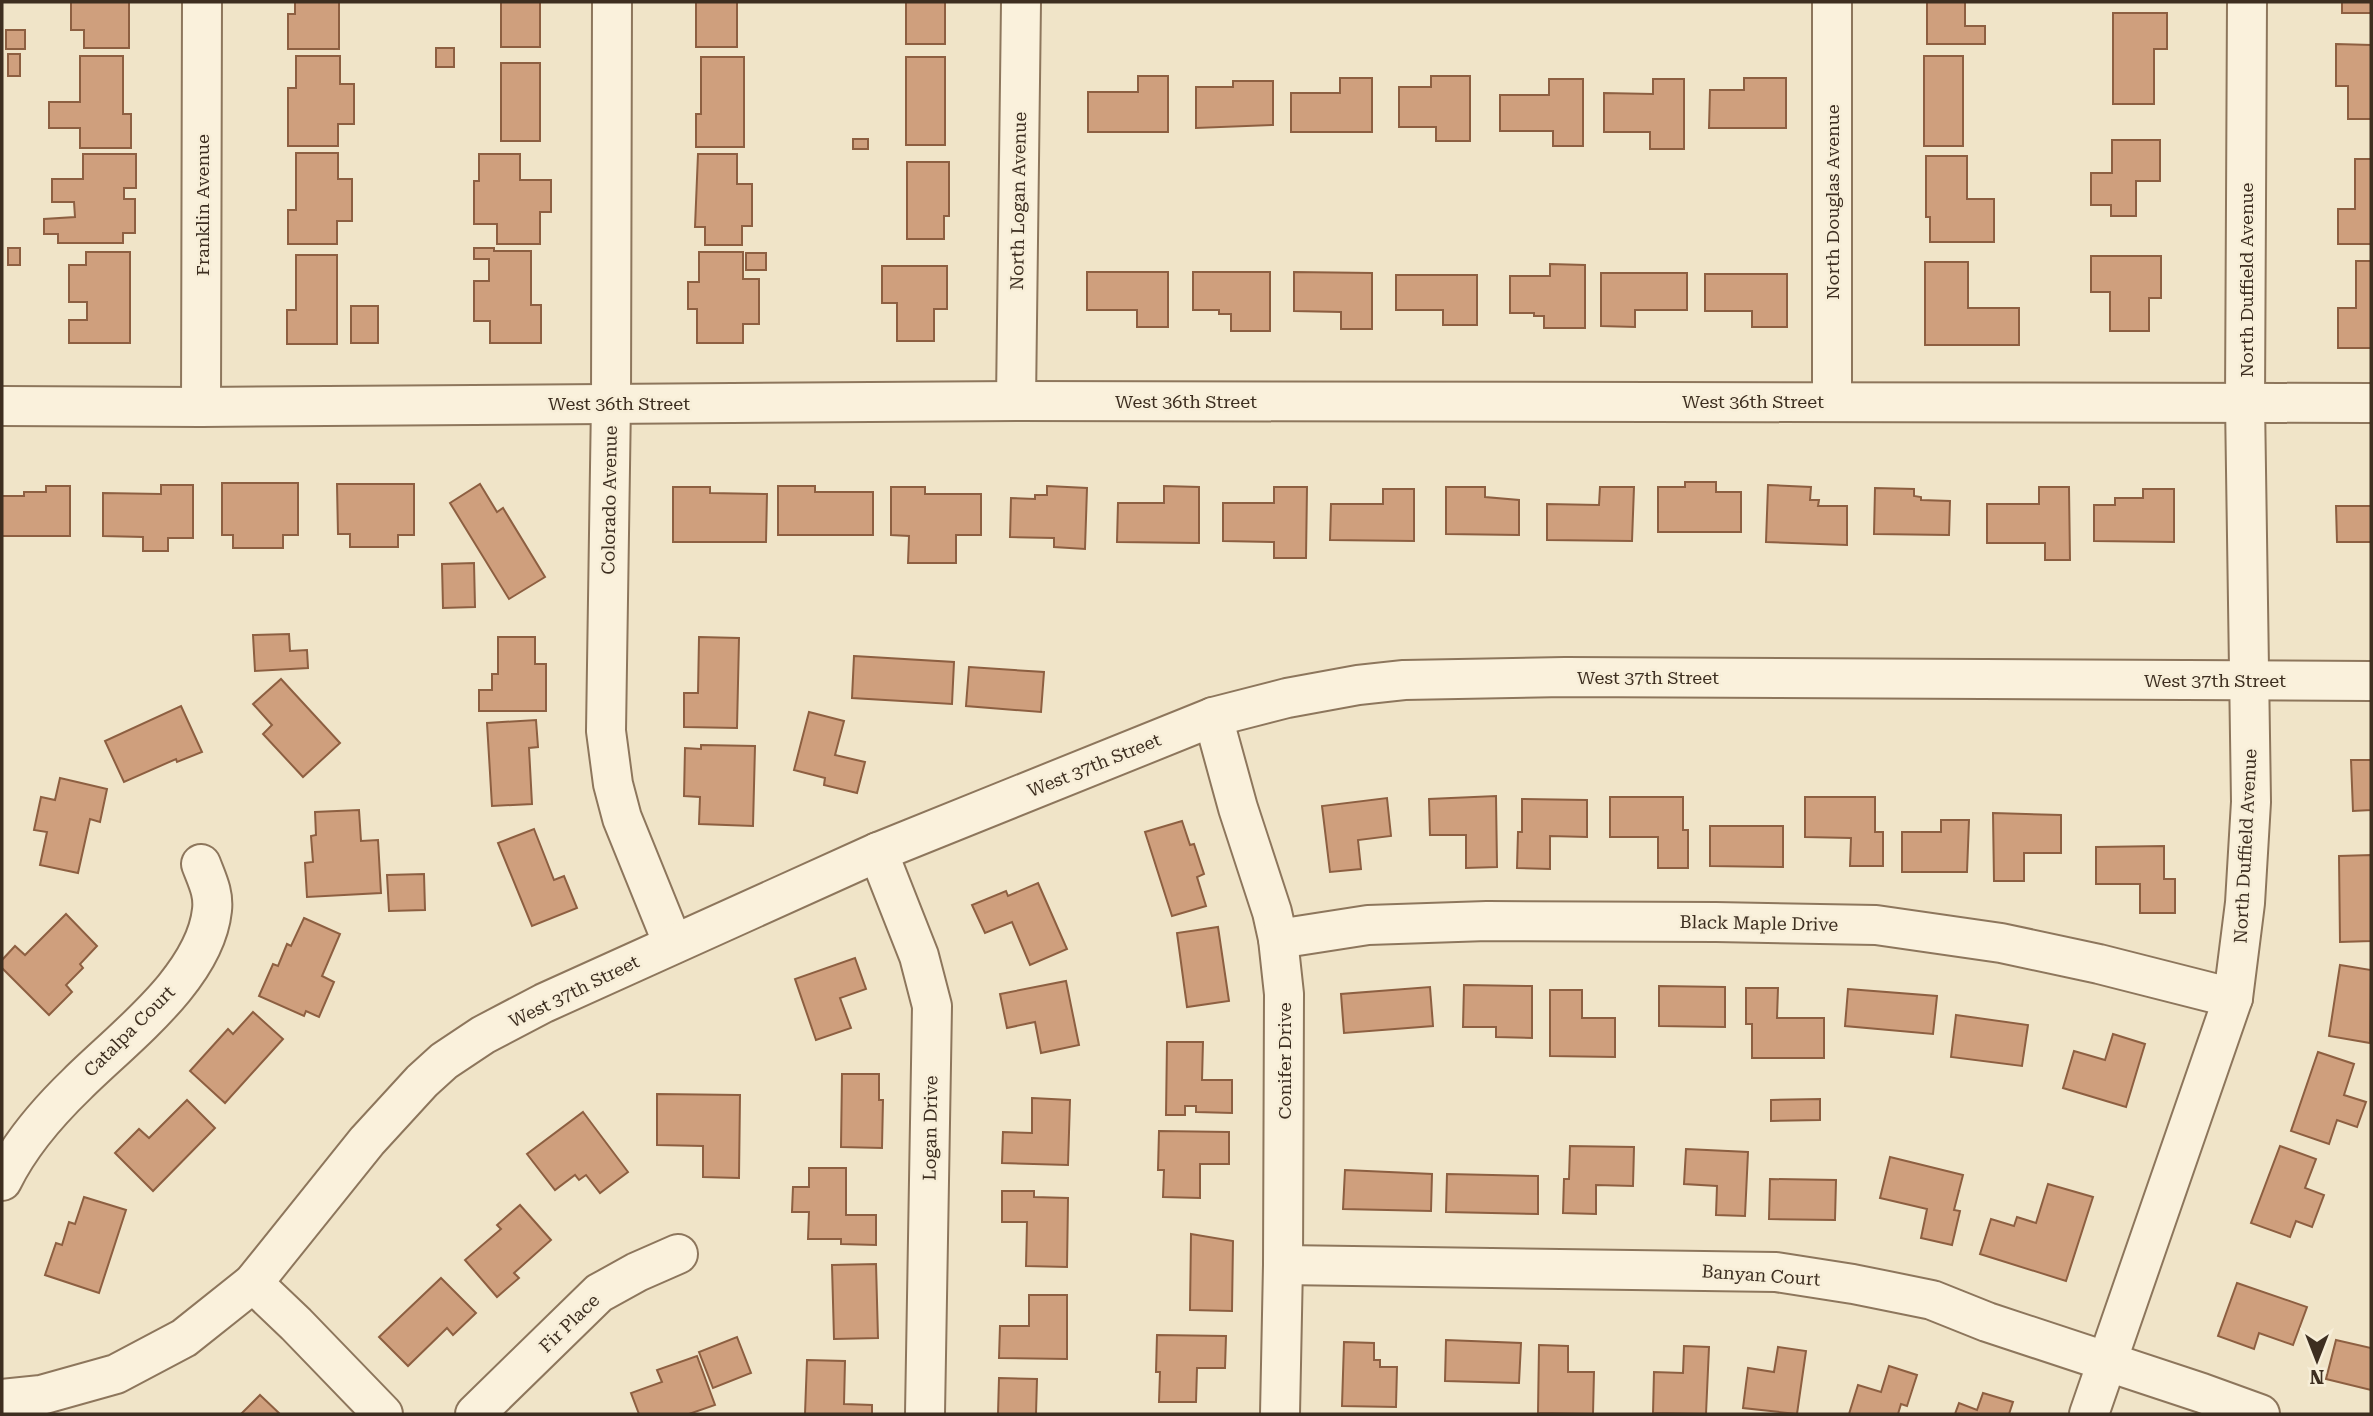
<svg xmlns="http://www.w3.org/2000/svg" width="2373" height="1416" font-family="'Roboto Serif',serif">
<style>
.building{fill:#cf9f7d;stroke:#8d5f41;stroke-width:2}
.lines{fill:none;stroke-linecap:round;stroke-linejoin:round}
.minor-casing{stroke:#8d765c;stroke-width:42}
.minor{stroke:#faf1dc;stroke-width:38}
.labels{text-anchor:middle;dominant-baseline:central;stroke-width:5;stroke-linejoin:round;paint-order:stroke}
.street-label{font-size:18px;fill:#3d2e20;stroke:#f7eed8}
</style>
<rect width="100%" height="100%" fill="#f0e4c8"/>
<g class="building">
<path d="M71,2H129V48H84V30H71Z"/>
<path d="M295,2H339V49H288V14H295Z"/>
<rect x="501" y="2" width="39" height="45"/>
<rect x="696" y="2" width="41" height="45"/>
<rect x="906" y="2" width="39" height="42"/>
<path d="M1927,2H1965V26H1985V44H1927Z"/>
<rect x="2342" y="2" width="29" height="11"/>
<path d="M2113,13H2167V49H2154V104H2113Z"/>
<rect x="6" y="30" width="19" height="19"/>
<path d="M2336,44L2371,45V119H2348V86H2336Z"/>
<rect x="436" y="48" width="18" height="19"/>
<rect x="8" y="54" width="12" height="22"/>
<path d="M80,56H123V114H131V148H80V128H49V102H80Z"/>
<path d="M296,56H340V84H354V124H338V146H288V88H296Z"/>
<rect x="1924" y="56" width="39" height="90"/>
<path d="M701,57H744V147H696V114H701Z"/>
<rect x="906" y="57" width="39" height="88"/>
<rect x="501" y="63" width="39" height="78"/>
<path d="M1138,76H1168V132H1088V92H1138Z"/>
<path d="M1431,76H1470V141H1436V127H1399V87H1431Z"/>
<path d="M1340,78H1372V132H1291V93H1340Z"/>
<path d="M1744,78H1786V128H1709L1710,90H1744Z"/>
<path d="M1549,79H1583V146H1553V131H1500V95H1549Z"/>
<path d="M1653,79H1684V149H1650V132H1604V93L1653,94Z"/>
<path d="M1233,81H1273V125L1196,128V87H1233Z"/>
<rect x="853" y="139" width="15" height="10"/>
<path d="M2112,140H2160V181H2136V216H2111V205H2091V173H2112Z"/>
<path d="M296,153H338V179H352V221H337V244H288V210H296Z"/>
<path d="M83,154H136V188H124V199H135V233H123V243H58V234H44V219L75,217L74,202H52V179H83Z"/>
<path d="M479,154H520V180H551V212H540V244H497V224H474V181H479Z"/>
<path d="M698,154H737V184H752V226H742V245H705V227H695Z"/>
<path d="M1926,156H1967V199H1994V242H1930V217H1926Z"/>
<path d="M2355,159H2371V244H2338V209H2355Z"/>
<path d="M907,162H949V216H944V239H907Z"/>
<rect x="8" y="248" width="12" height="17"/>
<path d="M474,248H494V251H531V305H541V343H490V321H474V281H489V259H474Z"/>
<path d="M86,252H130V343H69V320H87V302H69V265H86Z"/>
<path d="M699,252H743V279H759V324H743V343H697V309H688V282H699Z"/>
<rect x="746" y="253" width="20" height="17"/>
<path d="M296,255H337V344H287V310H296Z"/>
<path d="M2091,256H2161V298H2149V331H2110V292H2091Z"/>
<path d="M2356,261H2371V348H2338V308H2356Z"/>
<path d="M1925,262H1968V308H2019V345H1925Z"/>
<path d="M1550,264L1585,265V328H1544V316H1534V313H1510V276H1550Z"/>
<path d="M882,266H947V309H934V341H897V303H882Z"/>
<path d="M1087,272H1168V327H1137V310H1087Z"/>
<path d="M1193,272H1270V331H1231V314H1219V310H1193Z"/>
<path d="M1294,272L1372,273V329H1341V312L1294,311Z"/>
<path d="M1601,273H1687V310H1635V327L1601,326Z"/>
<path d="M1705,274H1787V327H1752V311H1705Z"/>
<path d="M1396,275H1477V325H1443V310H1396Z"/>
<rect x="351" y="306" width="27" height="37"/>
<path d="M1685,482H1716V492H1741V532H1658V487H1685Z"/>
<path d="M222,483H298V535H283V548H233V535H222Z"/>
<path d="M337,484H414V535H398V547H350V534H338Z"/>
<path d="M480,484L497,512L503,508L545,577L509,599L450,503Z"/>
<path d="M161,485H193V538H168V551H143V537L103,536V493L161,494Z"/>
<path d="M1768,485L1811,487L1810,500H1819L1818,506H1847V545L1766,542Z"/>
<path d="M46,486H70V536H2V496H24V492H46Z"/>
<path d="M778,486H815V492H873V535H778Z"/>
<path d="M1047,486L1087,488L1085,549L1054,547V538L1010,537L1011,498L1035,499V495H1047Z"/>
<path d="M1164,486L1199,487V543L1117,542L1118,503H1164Z"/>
<path d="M673,487H710V493L767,494L766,542H673Z"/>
<path d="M891,487H925V494H981V535H956V563H908L909,536L891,535Z"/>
<path d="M1274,487H1307L1306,558H1274V542L1223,541V503H1274Z"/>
<path d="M1446,487H1485V497L1519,500V535L1446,534Z"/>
<path d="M1600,487H1634L1632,541L1547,540V504L1599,505Z"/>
<path d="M2039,487H2069L2070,560H2045V543H1987V504H2039Z"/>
<path d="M1875,488L1914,489V496L1921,497V500L1950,501L1949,535L1874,534Z"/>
<path d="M1383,489H1414V541L1330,540L1331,504H1383Z"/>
<path d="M2143,489H2174V542L2094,541V505H2115V498H2143Z"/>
<path d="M2336,506H2371V542H2337Z"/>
<path d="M474,563L475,607L443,608L442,564Z"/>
<path d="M289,634L290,651L307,650L308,668L255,671L253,635Z"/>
<path d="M498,637H535V664H546V711H479V690H492V674H498Z"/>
<path d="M699,637L739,638L737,728L684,727V693H698Z"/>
<path d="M854,656L954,662L952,704L852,698Z"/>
<path d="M969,667L1044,672L1041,712L966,706Z"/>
<path d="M281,679L340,743L303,777L263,734L272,725L253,704Z"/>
<path d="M181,706L202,752L177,762L176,759L124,782L105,741Z"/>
<path d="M809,712L844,721L835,755L865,762L857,793L824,785L825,778L794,770Z"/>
<path d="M536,720L538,747L529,748L532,804L492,806L487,723Z"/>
<path d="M701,745L755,746L753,826L699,824L700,797L684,796L685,748L701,749Z"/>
<path d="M2351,760H2371V810L2353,811Z"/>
<path d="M60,778L107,789L100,822L90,819L78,873L40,865L47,832L34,830L41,797L55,800Z"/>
<path d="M1496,796L1497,867L1466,868V835H1430L1429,799Z"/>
<path d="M1610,797H1683V830H1688V868H1658V837H1610Z"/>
<path d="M1805,797H1875V832H1883V866H1850L1851,838L1805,837Z"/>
<path d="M1387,798L1391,836L1358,840L1361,869L1330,872L1322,806Z"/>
<path d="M1522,799L1587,800V837L1550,836V869L1517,868L1518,832H1522Z"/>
<path d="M359,810L361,841L378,840L381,893L307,897L305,863L313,862L311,836L316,835L315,812Z"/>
<path d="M1993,813L2061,815V853H2024V881H1994Z"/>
<path d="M1941,820H1969L1967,872H1902V832H1941Z"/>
<path d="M1182,821L1190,845L1194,844L1204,874L1197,877L1206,906L1172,916L1145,832Z"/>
<path d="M1710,826H1783V867L1710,866Z"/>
<path d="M534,829L554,880L564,876L577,908L532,926L498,843Z"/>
<path d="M2164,846V879H2175V913H2140V884H2096V847Z"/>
<path d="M2371,855V941L2340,942L2339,856Z"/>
<path d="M424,874L425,910L389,911L387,875Z"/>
<path d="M1038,883L1067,949L1030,965L1012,922L985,933L972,905L1006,891L1008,896Z"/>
<path d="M66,914L97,946L80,964L83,968L66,985L72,992L49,1015L2,968V960L15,946L25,955Z"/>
<path d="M304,918L340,934L322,976L334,982L319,1017L306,1011L304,1016L259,996L273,964L278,966L287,944L291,946Z"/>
<path d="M1218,927L1229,1001L1187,1007L1177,933Z"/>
<path d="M855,958L866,989L840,998L851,1028L816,1040L795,979Z"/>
<path d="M2340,965L2371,970L2370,1043L2329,1036Z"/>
<path d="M1066,981L1079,1045L1041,1053L1035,1022L1007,1028L1000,994Z"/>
<path d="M1464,985L1532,986V1038L1496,1037V1027H1463Z"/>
<path d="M1659,986L1725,987V1027L1659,1026Z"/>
<path d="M1430,987L1433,1026L1344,1033L1341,994Z"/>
<path d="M1746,988H1778L1777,1018H1824V1058H1752V1024H1746Z"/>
<path d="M1848,989L1937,996L1933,1034L1845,1026Z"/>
<path d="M1550,990H1582V1018H1615V1057L1550,1056Z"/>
<path d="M253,1012L283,1039L225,1103L190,1071L228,1029L233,1034Z"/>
<path d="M1956,1015L2028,1025L2022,1066L1951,1057Z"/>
<path d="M2113,1034L2145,1044L2126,1107L2063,1088L2074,1051L2105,1060Z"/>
<path d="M1167,1042H1203L1202,1080H1232V1113L1196,1112V1106H1185V1115H1166Z"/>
<path d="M2318,1052L2354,1064L2344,1095L2366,1102L2357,1127L2337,1120L2329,1144L2291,1131Z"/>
<path d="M842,1074H879V1100H883L882,1148L841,1147Z"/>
<path d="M657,1094L740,1095L739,1178L703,1177V1146L657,1145Z"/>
<path d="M1032,1098L1070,1100L1068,1165L1002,1163L1003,1132L1032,1133Z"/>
<path d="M1820,1099V1120L1771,1121V1100Z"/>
<path d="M187,1100L215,1128L153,1191L115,1153L139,1129L149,1138Z"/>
<path d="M583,1112L628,1172L600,1193L586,1175L579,1180L575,1175L555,1190L527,1154Z"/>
<path d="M1159,1131L1229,1132V1164H1200V1198L1163,1197L1164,1170H1158Z"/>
<path d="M1570,1146L1634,1147L1633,1186L1596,1185V1214L1563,1213L1564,1179H1569Z"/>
<path d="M2280,1146L2316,1159L2305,1188L2324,1195L2312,1227L2296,1221L2290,1237L2251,1223Z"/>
<path d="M1686,1149L1748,1152L1745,1216L1716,1215L1717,1186L1684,1184Z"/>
<path d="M1890,1157L1963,1175L1954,1210L1960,1211L1952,1245L1921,1238L1927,1209L1880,1198Z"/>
<path d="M809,1168H846V1215H876V1245L841,1244V1239H808L809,1212H792L793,1187H809Z"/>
<path d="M1345,1170L1432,1174L1431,1211L1343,1209Z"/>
<path d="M1447,1174L1538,1176V1214L1446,1212Z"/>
<path d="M1770,1179L1836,1180L1835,1220L1769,1219Z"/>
<path d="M2048,1184L2093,1197L2066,1281L1980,1254L1991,1219L2014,1226L2017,1217L2036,1223Z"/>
<path d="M1002,1191H1034V1197L1068,1198L1067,1267L1026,1266L1027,1222H1002Z"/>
<path d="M84,1197L126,1210L99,1293L45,1275L56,1243L62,1245L69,1222L75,1224Z"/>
<path d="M520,1205L551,1240L514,1273L519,1278L497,1297L465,1260L501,1229L497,1225Z"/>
<path d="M1191,1234L1233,1241L1232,1311L1190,1310Z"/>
<path d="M876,1264L878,1338L834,1339L832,1265Z"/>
<path d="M441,1278L476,1313L453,1335L447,1328L408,1366L379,1337Z"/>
<path d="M2237,1283L2307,1307L2293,1345L2259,1333L2254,1349L2218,1336Z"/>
<path d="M1029,1295H1067V1359L999,1358L1000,1326H1029Z"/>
<path d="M1157,1335L1226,1336L1225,1368H1197L1196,1402H1159L1160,1372H1156Z"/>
<path d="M737,1337L751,1373L713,1388L699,1352Z"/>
<path d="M1446,1340L1521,1343L1519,1383L1445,1381Z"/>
<path d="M2336,1340L2371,1348V1390L2326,1379Z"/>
<path d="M1344,1342L1374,1343V1360H1380V1367H1397L1396,1407L1342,1406Z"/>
<path d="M1539,1345L1568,1346V1372H1594L1593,1414L1538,1413Z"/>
<path d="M1684,1346L1709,1347L1706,1414L1653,1413L1654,1372L1683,1373Z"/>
<path d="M1778,1347L1806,1351L1797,1414L1743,1408L1748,1368L1774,1372Z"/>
<path d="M697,1356L715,1405L689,1414H639L631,1393L662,1382L657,1370Z"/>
<path d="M807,1360L845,1361L844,1404L872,1405V1414H805Z"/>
<path d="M1889,1366L1917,1375L1907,1406L1901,1404L1898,1414H1849L1858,1385L1881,1392Z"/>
<path d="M999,1378L1037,1379L1036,1414H998Z"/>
<path d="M1983,1393L2013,1402L2009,1414H1955L1959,1403L1977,1410Z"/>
<path d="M260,1395L280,1414H241Z"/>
</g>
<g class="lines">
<defs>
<g id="minor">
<path d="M612,2L611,402L606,731L613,784L622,818L673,944"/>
<path d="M1016,401L1021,2"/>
<path d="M1832,401V2"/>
<path d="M2,406L201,407L1016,401L2371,403"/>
<path d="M201,407L202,2"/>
<path d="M1213,717L1238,808L1272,912L1278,939L1284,994L1283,1265L1280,1414"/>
<path d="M878,852L919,956L932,1006L925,1414"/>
<path d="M1278,939L1368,925L1487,921L1716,922L1876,925L2001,943L2099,964L2233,998"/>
<path d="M2,1181C19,1146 48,1112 77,1084C122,1039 205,978 212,910C214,893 207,880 201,864"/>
<path d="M1283,1265L1776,1272L1853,1284L1932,1300L1987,1322L2202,1393L2260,1414"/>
<path d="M253,1283L296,1324L383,1414"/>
<path d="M2,1399L41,1395L116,1374L184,1338L253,1283L367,1141L422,1081L444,1061L483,1035L544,1003L878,852L1213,717L1287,698L1358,685L1404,680L1565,677L2371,681"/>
<path d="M475,1414L599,1293L637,1272L678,1254"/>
<path d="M2089,1414L2233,998L2245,903L2251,802L2245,403L2247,2"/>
</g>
</defs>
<use href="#minor" class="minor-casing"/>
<use href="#minor" class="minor"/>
</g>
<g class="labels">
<g class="street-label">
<text transform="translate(1018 201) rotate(-89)">North Logan Avenue</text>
<text transform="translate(1832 202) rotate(-90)">North Douglas Avenue</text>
<text transform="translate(202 205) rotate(-90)">Franklin Avenue</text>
<text transform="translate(2246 280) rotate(-90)">North Duffield Avenue</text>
<text x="1186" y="401">West 36th Street</text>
<text x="1753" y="401">West 36th Street</text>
<text x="619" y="403">West 36th Street</text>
<text transform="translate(609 500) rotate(-89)">Colorado Avenue</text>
<text x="1648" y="677">West 37th Street</text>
<text x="2215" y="680">West 37th Street</text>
<text transform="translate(1094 765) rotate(-22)">West 37th Street</text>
<text transform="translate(2245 846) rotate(-87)">North Duffield Avenue</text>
<text transform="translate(1759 923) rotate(1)">Black Maple Drive</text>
<text transform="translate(574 991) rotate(-26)">West 37th Street</text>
<text transform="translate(129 1031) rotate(-45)">Catalpa Court</text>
<text transform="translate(1284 1061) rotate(-90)">Conifer Drive</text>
<text transform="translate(930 1128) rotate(-89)">Logan Drive</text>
<text transform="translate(1761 1275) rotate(4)">Banyan Court</text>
<text transform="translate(569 1323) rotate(-44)">Fir Place</text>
</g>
</g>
<rect width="2373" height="1416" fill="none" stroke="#3d2e20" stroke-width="7"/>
<g transform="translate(2317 1360) rotate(180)" stroke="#f7eed8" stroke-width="5" paint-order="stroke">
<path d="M0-5L12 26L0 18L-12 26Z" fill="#3d2e20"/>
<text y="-10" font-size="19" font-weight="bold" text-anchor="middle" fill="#3d2e20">N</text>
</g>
</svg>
